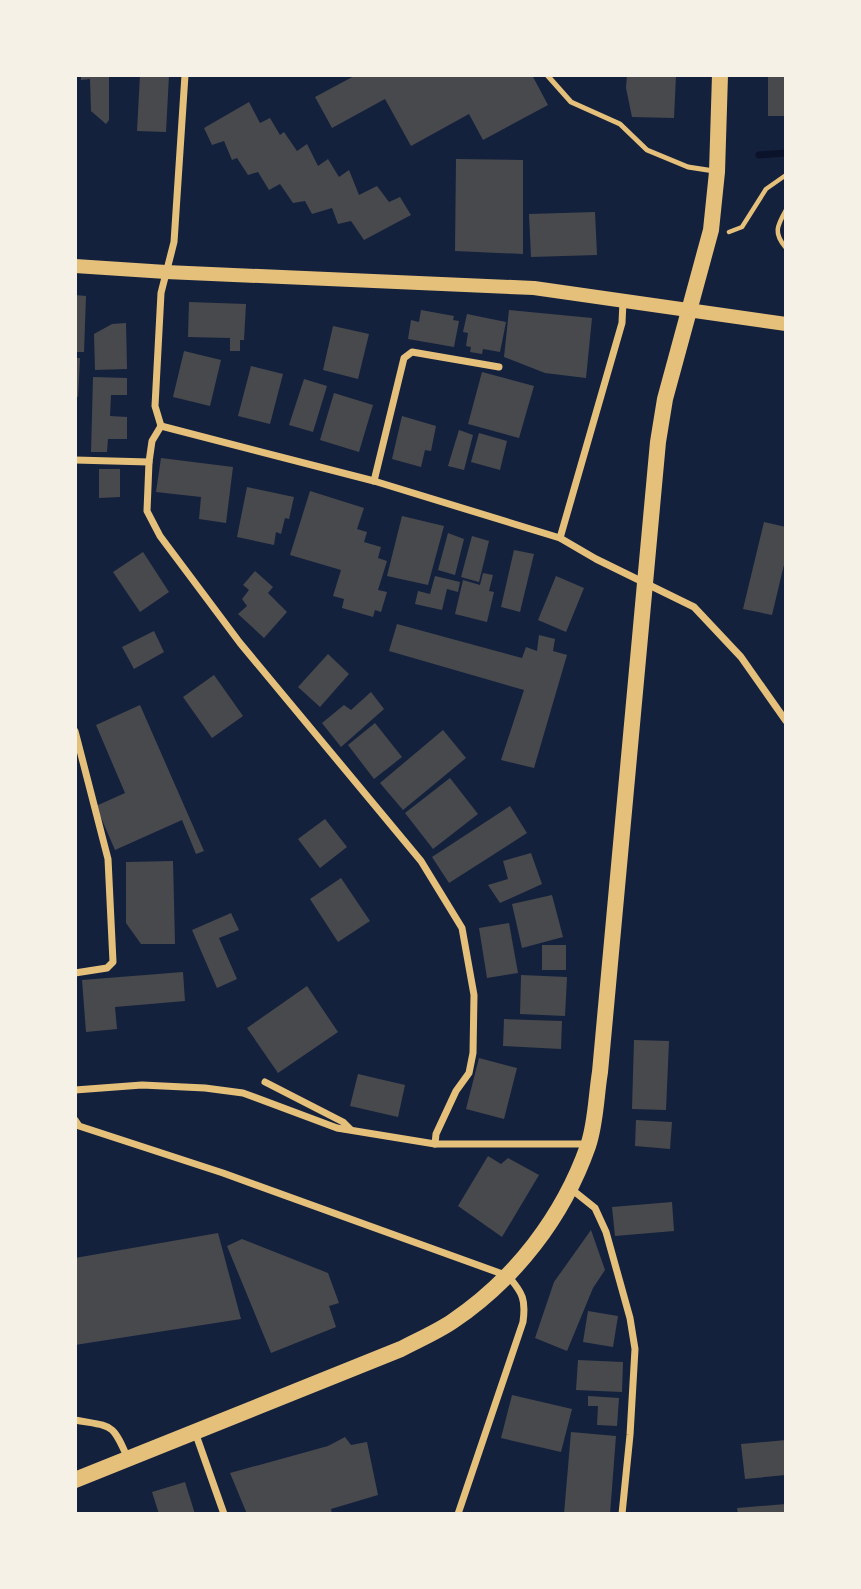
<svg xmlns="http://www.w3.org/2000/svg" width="861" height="1589" font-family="'Asap Condensed',sans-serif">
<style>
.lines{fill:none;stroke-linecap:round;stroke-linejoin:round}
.stream{stroke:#0b132b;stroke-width:7}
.building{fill:#48494c}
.path{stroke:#e5c07b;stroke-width:4.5}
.service{stroke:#e5c07b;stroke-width:5}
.minor{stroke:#e5c07b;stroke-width:7}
.secondary{stroke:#e5c07b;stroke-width:14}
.primary{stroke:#e5c07b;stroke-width:16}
</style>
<rect width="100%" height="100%" fill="#14213d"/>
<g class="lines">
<path class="stream" d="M759,155L786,153"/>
</g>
<g class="building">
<path d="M81,75H109V120L106,124L91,111L90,79L81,80Z"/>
<path d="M140,75H169L166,132L137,131Z"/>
<path d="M356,75H532L548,105L483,140L469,114L411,146L385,99L332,128L315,97Z"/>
<path d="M627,75H676L674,118L632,117L626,88Z"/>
<rect x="768" y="75" width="18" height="41"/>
<path d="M249,102L260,123L270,118L280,135L284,132L297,151L307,144L318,166L328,159L339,177L349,170L359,195L377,186L389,202L400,197L411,215L364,240L351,221L338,224L332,208L312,214L305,201L293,203L280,184L269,190L258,172L248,175L237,158L232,160L224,141L212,145L204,128Z"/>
<path d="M456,159L523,160V254L455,251Z"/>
<path d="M595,212L597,255L531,257L529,214Z"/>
<path d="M75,295L86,296L84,352H75Z"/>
<path d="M189,302L246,304L244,340H240V351H230V338L188,337Z"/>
<path d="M421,310L454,316L453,320L459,321L454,347L408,339L411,320L419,322Z"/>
<path d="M509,310L592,318L586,378L545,373L504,357Z"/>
<path d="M467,314L506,322L500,352L483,349L482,354L470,352L471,347L466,346L468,333L463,332Z"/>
<path d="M126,323L127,369L95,370L94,334L112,324Z"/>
<path d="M333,326L369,334L358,379L323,370Z"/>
<path d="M184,351L221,360L210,406L173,397Z"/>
<path d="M75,358H80L78,397L75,396Z"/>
<path d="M251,366L283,374L270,424L238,416Z"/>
<path d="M482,372L534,386L519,438L468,424Z"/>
<path d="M93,377L127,378V395H111L110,416L127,417V439H108L107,452H91Z"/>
<path d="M304,379L327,386L313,432L289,425Z"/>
<path d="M334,393L373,405L359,452L320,440Z"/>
<path d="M402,416L436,426L431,451L425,450L421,467L392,459Z"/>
<path d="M459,430L473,435L464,470L448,466Z"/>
<path d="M479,433L507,441L500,470L471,462Z"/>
<path d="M161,458L233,467L226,523L199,519L201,497L156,492Z"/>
<path d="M99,469H120V497L99,498Z"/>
<path d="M247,487L294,497L289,519L285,518L281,534L276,532L274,545L237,537Z"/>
<path d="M310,491L364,508L357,529L367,532L364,542L381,547L378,558L387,561L378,590L387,592L381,612L375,610L373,617L342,608L344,599L333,596L341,570L290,555Z"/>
<path d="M402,516L444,526L428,585L387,576Z"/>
<path d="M764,522L786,527V556L772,615L743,609Z"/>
<path d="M448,533L464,539L455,575L438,570Z"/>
<path d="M472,536L489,541L479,582L461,577Z"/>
<path d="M514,550L534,554L520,612L501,607Z"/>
<path d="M143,552L169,592L140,612L113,572Z"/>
<path d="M255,571L273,587L268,593L287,612L264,638L238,614L247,606L242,599L249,590L243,585Z"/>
<path d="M483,573L493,575L489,591L494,592L487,622L455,614L463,580L480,585Z"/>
<path d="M435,576L460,582L458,592L447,589L442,610L415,604L418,591L430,594Z"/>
<path d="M556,576L584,588L566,632L538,620Z"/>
<path d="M397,624L522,658L526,647L537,651L539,635L555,639L553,651L567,655L534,768L501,760L524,690L389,651Z"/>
<path d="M154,631L164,652L134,669L122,647Z"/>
<path d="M328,654L349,674L320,707L298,687Z"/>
<path d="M214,675L243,716L212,738L183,697Z"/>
<path d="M371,692L384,709L341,747L322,723L344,705L351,710Z"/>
<path d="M140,705L204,851L196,854L182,820L115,850L96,806L125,793L96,725Z"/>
<path d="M375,723L402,757L374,779L348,745Z"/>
<path d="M443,730L466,758L403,810L380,783Z"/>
<path d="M450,778L478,814L433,849L405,813Z"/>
<path d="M510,806L527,833L449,883L432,857Z"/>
<path d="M325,819L347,847L320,868L298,839Z"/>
<path d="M531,853L542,884L500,903L488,885L508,879L503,861Z"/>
<path d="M173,861L175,944H141L126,923V862Z"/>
<path d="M341,878L370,921L338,942L310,899Z"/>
<path d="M552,895L563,937L522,948L512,904Z"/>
<path d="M231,913L239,930L219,938L237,979L217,988L192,930Z"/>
<path d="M509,923L518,973L487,978L479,928Z"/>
<rect x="542" y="945" width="24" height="25"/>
<path d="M183,972L185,1001L115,1007L117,1029L86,1032L82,980Z"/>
<path d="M521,975L567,977L565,1016L520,1014Z"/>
<path d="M307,986L338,1032L278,1073L247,1028Z"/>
<path d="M504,1019L562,1021L561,1049L503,1046Z"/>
<path d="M634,1040L669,1041L666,1110L632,1109Z"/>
<path d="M479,1058L517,1068L504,1119L466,1109Z"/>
<path d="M358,1074L405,1085L398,1117L350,1106Z"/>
<path d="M636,1120L672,1122L670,1149L635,1146Z"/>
<path d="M488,1156L501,1164L508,1158L539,1175L502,1237L458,1206Z"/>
<path d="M672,1202L674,1231L615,1236L612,1207Z"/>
<path d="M591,1230L605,1270L593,1288L567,1351L535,1338L554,1282Z"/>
<path d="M218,1233L241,1319L75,1345V1258Z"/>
<path d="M242,1239L328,1273L339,1303L329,1306L336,1327L271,1353L227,1246Z"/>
<path d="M588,1311L618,1316L613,1347L583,1342Z"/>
<path d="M578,1360L623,1362L622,1392L576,1390Z"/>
<path d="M512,1395L572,1409L561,1452L501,1438Z"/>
<path d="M588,1396L619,1398L617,1426L597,1425L598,1406H588Z"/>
<path d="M571,1432L616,1436L610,1514H564Z"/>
<path d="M345,1437L351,1445L367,1442L378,1495L331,1509L332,1514H247L230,1473L328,1446Z"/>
<path d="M786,1440V1475L745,1479L741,1444Z"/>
<path d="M185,1482L195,1514H159L152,1492Z"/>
<path d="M786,1504V1514H738L737,1508Z"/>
</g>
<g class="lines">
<g class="path">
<path d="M786,210C777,226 773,233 786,248"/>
<path d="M729,232L742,227L766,189L786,175"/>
</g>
<path class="service" d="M547,75L571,102L620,124L647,150L688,167L714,171"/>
<g class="minor">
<path d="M161,426L152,441L149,462L147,511L160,536L240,643L421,861L462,928L474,995L473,1053L469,1073L456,1091L436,1134L435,1144"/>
<path d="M161,426L374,481L560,538L596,559L694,607L741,657L786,721"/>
<path d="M161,426L155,406L161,293L174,242L185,75"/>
<path d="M75,460L149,462"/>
<path d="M374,481L404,358L412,352L499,367"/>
<path d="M560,538L622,323L623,301"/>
<path d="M75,731L108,859L113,962L107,968L75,973"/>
<path d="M265,1082L343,1122L350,1129"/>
<path d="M75,1090L142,1085L205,1088L243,1093L337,1128L435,1144H588"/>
<path d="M75,1120L79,1126L223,1173L508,1276C523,1293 526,1300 523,1322L458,1514"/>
<path d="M570,1188L595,1208L606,1232L630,1318L635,1349L630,1435L622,1514"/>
<path d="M75,1420C113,1427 112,1422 128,1459"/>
<path d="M195,1432L224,1514"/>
</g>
<path class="secondary" d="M75,266L166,272L534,288L786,324"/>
<path class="primary" d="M75,1480L401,1349C418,1340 437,1332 453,1321C515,1279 563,1217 588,1146C596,1123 596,1096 600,1072L658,442L665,399L711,230L717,172L720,75"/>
</g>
<rect width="861" height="1589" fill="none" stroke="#f6f1e7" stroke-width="154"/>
</svg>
